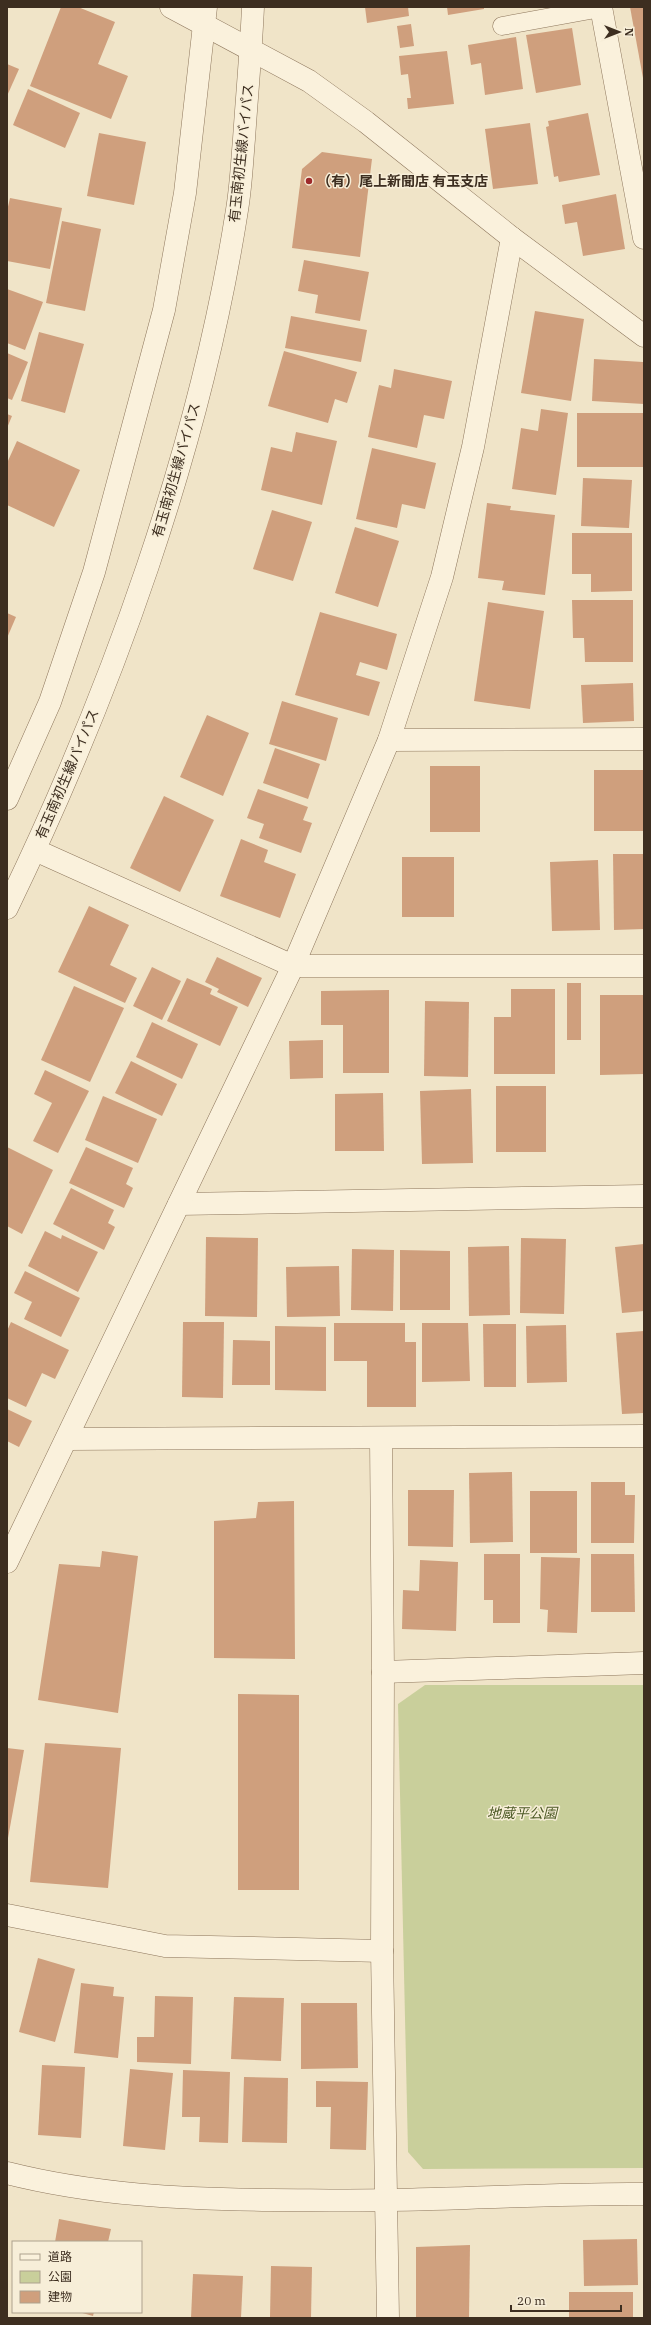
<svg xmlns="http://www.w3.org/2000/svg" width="651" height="2325" font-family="'IBM Plex Serif','Noto Sans JP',serif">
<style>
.green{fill:#c9cf9b}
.building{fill:#cf9f7d}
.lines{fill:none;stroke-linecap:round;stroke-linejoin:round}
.service-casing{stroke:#8d765c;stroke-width:19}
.minor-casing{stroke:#8d765c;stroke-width:23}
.tertiary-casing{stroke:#8d765c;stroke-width:23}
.service{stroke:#faf1dc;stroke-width:18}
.minor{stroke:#faf1dc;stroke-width:22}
.tertiary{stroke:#faf1dc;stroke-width:22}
.poi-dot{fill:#9e2a2b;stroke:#f7eed8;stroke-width:1.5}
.labels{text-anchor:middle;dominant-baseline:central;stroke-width:3;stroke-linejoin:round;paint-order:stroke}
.street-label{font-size:14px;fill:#3d2e20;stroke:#f7eed8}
.poi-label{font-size:14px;font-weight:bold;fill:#3d2e20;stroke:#f7eed8;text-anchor:start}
.park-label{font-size:14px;font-style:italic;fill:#4d5a26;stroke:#f7eed8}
</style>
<rect width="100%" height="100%" fill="#f0e4c8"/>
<path class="green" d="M425,1685H644V2168L423,2169L408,2152L398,1704Z"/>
<g class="building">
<path d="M61,7H78L115,22L98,64L128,76L111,119L30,86Z"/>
<path d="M365,7H408L409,16L367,23Z"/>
<path d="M447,7H484V9L448,15Z"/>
<path d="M630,7H644V78H643Z"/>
<path d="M411,24L414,46L400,48L397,26Z"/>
<path d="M572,28L581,85L536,93L526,35Z"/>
<path d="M516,37L523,89L485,95L481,63L471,65L468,45Z"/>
<path d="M447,51L454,104L408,109L407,98H411L408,74L401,75L399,56Z"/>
<path d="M7,64L19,69L7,96Z"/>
<path d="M28,89L80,113L65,148L13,125Z"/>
<path d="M588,113L600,175L559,182L558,176L554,177L546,127L549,126L548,121Z"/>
<path d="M530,123L538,184L493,189L485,129Z"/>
<path d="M99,133L146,142L134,205L87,196Z"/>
<path d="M322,152L372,159L360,257L292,248L302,169Z"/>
<path d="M616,194L625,249L583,256L577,222L565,224L562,205Z"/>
<path d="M10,198L62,208L50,269L7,261V211Z"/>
<path d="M62,221L101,229L85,311L46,303Z"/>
<path d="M304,260L369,272L360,321L315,313L318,295L298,291Z"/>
<path d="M7,289L43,302L25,350L7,343Z"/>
<path d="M535,311L584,319L571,401L521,393Z"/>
<path d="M291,316L367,330L361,362L285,348Z"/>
<path d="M39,332L84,344L65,413L21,401Z"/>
<path d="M284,351L357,372L347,403L335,399L328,423L268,406Z"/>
<path d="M7,353L28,362L12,400L7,398Z"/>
<path d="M594,359L643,362L644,404L592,401Z"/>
<path d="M394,369L452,381L444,419L424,415L417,448L368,437L379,385L391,388Z"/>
<path d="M541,409L568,413L556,495L512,489L521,428L538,431Z"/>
<rect x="577" y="413" width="67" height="54"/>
<path d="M7,414L12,416L7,428Z"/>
<path d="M296,432L337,441L322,505L261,490L271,447L292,452Z"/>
<path d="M17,441L80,470L54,527L7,505V463Z"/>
<path d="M372,448L436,463L425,509L402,504L397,528L356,519Z"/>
<path d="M583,478L632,480L629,528L581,526Z"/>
<path d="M487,503L511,506L510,510L555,515L545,595L502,590L504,581L478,578Z"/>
<path d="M272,510L312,522L293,581L253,569Z"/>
<path d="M355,527L399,541L378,607L335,593Z"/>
<path d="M572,533H632V591L591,592V574H572Z"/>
<path d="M572,600H633V662H585L584,638H573Z"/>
<path d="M488,602L544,611L530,709L474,701Z"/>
<path d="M320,612L397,634L387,670L360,662L356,675L380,682L369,716L295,695Z"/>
<path d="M7,613L16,617L7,638Z"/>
<path d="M633,683L634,721L583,723L581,685Z"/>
<path d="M282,701L338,718L326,761L269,744Z"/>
<path d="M207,715L249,733L223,796L180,777Z"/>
<path d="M275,748L320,764L308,799L263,783Z"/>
<rect x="430" y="766" width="50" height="66"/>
<rect x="594" y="770" width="50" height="61"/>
<path d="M258,789L308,807L303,820L312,823L301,853L259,838L264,824L247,818Z"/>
<path d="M164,796L214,820L180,892L130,868Z"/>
<path d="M241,839L268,850L264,862L296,874L280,918L220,896Z"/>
<path d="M613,854H644V929L614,930Z"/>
<rect x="402" y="857" width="52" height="60"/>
<path d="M598,860L600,930L552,931L550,862Z"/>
<path d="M89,906L129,925L110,965L137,978L125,1003L58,972Z"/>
<path d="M217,957L262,978L248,1007L217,992L219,989L205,982Z"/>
<path d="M152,967L181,981L162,1020L133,1006Z"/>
<path d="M187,978L212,989L210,994L238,1007L220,1046L167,1021Z"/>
<rect x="567" y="983" width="14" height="57"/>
<path d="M74,986L124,1008L90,1082L41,1060Z"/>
<path d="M511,989H555V1074H494V1017H511Z"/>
<path d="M389,990V1073H343V1025H321V991Z"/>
<path d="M600,995H644V1074L600,1075Z"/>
<path d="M425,1001L469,1002L468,1077L424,1076Z"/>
<path d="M152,1022L198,1044L182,1079L136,1057Z"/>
<path d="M323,1040V1078L290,1079L289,1041Z"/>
<path d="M131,1061L177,1084L162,1116L115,1093Z"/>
<path d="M45,1070L89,1091L58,1153L33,1141L52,1103L34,1094Z"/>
<rect x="496" y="1086" width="50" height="66"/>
<path d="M471,1089L473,1163L422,1164L420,1091Z"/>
<path d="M383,1093L384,1151H335V1094Z"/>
<path d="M103,1096L157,1119L138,1163L85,1140Z"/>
<path d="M7,1147L53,1170L22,1234L7,1226Z"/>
<path d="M86,1147L133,1168L126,1184L133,1188L124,1208L69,1183Z"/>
<path d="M71,1188L114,1210L108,1223L115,1227L104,1250L53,1224Z"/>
<path d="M45,1231L61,1239L62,1235L98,1252L78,1292L28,1266Z"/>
<path d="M206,1237L258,1238L257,1317L205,1316Z"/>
<path d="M521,1238L566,1239L564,1314L520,1313Z"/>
<path d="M644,1244V1311L622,1313L615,1247Z"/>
<path d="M509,1246L510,1315L469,1316L468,1247Z"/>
<path d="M352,1249L394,1250L393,1311L351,1310Z"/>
<path d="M400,1250L450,1251V1310H400Z"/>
<path d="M339,1266L340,1316L287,1317L286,1267Z"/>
<path d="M25,1271L80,1298L61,1337L24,1319L32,1302L14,1293Z"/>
<path d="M11,1322L69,1350L55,1379L42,1373L26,1407L7,1398V1331Z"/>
<path d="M183,1322H224L223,1398L182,1397Z"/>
<path d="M334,1323H405V1342H416V1407H367V1361H334Z"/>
<path d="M422,1323H468L470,1381L422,1382Z"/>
<path d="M483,1324H516V1387H484Z"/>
<path d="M566,1325L567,1382L527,1383L526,1326Z"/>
<path d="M275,1326L326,1327V1391L275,1390Z"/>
<path d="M644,1331V1413L622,1414L616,1333Z"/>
<path d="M233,1340L270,1341V1385H232Z"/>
<path d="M7,1409L32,1421L19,1447L7,1441Z"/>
<path d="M512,1472L513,1542L470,1543L469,1473Z"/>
<path d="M591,1482H625V1495H635L634,1543H591Z"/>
<path d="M408,1490H454L453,1547L408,1546Z"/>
<rect x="530" y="1491" width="47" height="62"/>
<path d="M294,1501L295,1659L214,1658V1521L256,1518L258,1502Z"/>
<path d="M102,1551L138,1556L118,1713L38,1700L59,1564L100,1567Z"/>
<path d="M484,1554H520V1623H493V1600H484Z"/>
<path d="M591,1554H634L635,1612H591Z"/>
<path d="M541,1557L580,1558L577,1633L547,1632L548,1610L540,1609Z"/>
<path d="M420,1560L458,1562L456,1631L402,1629L403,1590L419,1591Z"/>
<path d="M238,1694L299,1695V1890H238Z"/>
<path d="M45,1743L121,1748L108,1888L30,1882Z"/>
<path d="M7,1748L24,1750L8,1838L7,1837Z"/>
<path d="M38,1958L75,1969L55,2042L19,2032Z"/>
<path d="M81,1983L114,1987L113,1996L124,1997L118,2058L74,2053Z"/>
<path d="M155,1996L193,1997L191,2064L137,2062V2037H154Z"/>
<path d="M234,1997L284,1998L281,2061L231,2059Z"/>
<path d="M301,2003H357L358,2068L301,2069Z"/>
<path d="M42,2065L85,2067L81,2138L38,2135Z"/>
<path d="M130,2069L173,2073L165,2150L123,2146Z"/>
<path d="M183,2070L230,2072L228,2143L199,2142L200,2117H182Z"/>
<path d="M244,2077L288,2078L287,2143L242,2142Z"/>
<path d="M316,2081L368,2082L366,2150L330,2149L331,2107H316Z"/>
<path d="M59,2219L111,2229L108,2242H55Z"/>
<path d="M637,2239L638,2285L584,2286L583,2240Z"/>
<path d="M470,2245L469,2318H416V2247Z"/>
<path d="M271,2266L312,2267L311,2318H270Z"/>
<path d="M193,2274L243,2276L241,2318H191Z"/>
<rect x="569" y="2292" width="64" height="26"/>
<path d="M79,2312H94L93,2316Z"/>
</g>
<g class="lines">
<defs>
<path id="service" d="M502,26L601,8"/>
<g id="minor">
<path d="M171,7L309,81L366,122L512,238L644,336"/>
<path d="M601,7L644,238"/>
<path d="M389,740L644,739"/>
<path d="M35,850L293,966H644"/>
<path d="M179,1204L644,1196"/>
<path d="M67,1439L644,1436"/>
<path d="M381,1439L383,1672L382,1951L388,2318"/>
<path d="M7,1562L293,966L389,740L442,577L473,447L512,238"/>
<path d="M383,1672L644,1663"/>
<path d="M7,1915L165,1946L382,1951"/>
</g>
<g id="tertiary">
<path d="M7,799L50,702L94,572L164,310L185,193L206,7"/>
<path d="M7,908C112,691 200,448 237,210C241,186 242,162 244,139C247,95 251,51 253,7"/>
<path d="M7,2173C94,2195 182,2199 271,2200C310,2200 349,2201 387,2200C473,2199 558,2193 644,2194"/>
</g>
</defs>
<use href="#service" class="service-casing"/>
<use href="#minor" class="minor-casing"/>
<use href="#tertiary" class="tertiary-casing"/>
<use href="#service" class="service"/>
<use href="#minor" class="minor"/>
<use href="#tertiary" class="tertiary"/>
</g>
<circle class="poi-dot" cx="309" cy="181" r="4"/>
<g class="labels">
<g class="street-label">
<text transform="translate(241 153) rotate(-84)">有玉南初生線バイパス</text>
<text transform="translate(176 470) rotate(-74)">有玉南初生線バイパス</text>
<text transform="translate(67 774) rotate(-67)">有玉南初生線バイパス</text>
</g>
<g class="poi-label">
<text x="317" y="181">（有）尾上新聞店 有玉支店</text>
</g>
<g class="park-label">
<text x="522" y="1813">地蔵平公園</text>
</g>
</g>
<rect width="651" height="2325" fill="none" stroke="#3d2e20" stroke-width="16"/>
<rect x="12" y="2241" width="130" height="72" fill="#f7eed8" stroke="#ada18e"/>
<rect x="20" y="2254" width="20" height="6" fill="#faf1dc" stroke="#ada18e"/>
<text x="48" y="2261" font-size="12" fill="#3d2e20">道路</text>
<rect x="20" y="2271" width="20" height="12" fill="#c9cf9b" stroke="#ada18e"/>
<text x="48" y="2281" font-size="12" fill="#3d2e20">公園</text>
<rect x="20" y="2291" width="20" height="12" fill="#cf9f7d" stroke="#ada18e"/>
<text x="48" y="2301" font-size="12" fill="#3d2e20">建物</text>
<g transform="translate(619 32) rotate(90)" stroke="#f7eed8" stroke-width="3" paint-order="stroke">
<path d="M0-3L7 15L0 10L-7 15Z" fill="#3d2e20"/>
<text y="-6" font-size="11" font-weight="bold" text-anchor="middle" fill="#3d2e20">N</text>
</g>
<path d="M511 2305v6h110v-6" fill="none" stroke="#3d2e20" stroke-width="2"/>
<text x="517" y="2305" font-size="12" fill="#3d2e20" stroke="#f7eed8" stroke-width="3" paint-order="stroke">20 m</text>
</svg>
